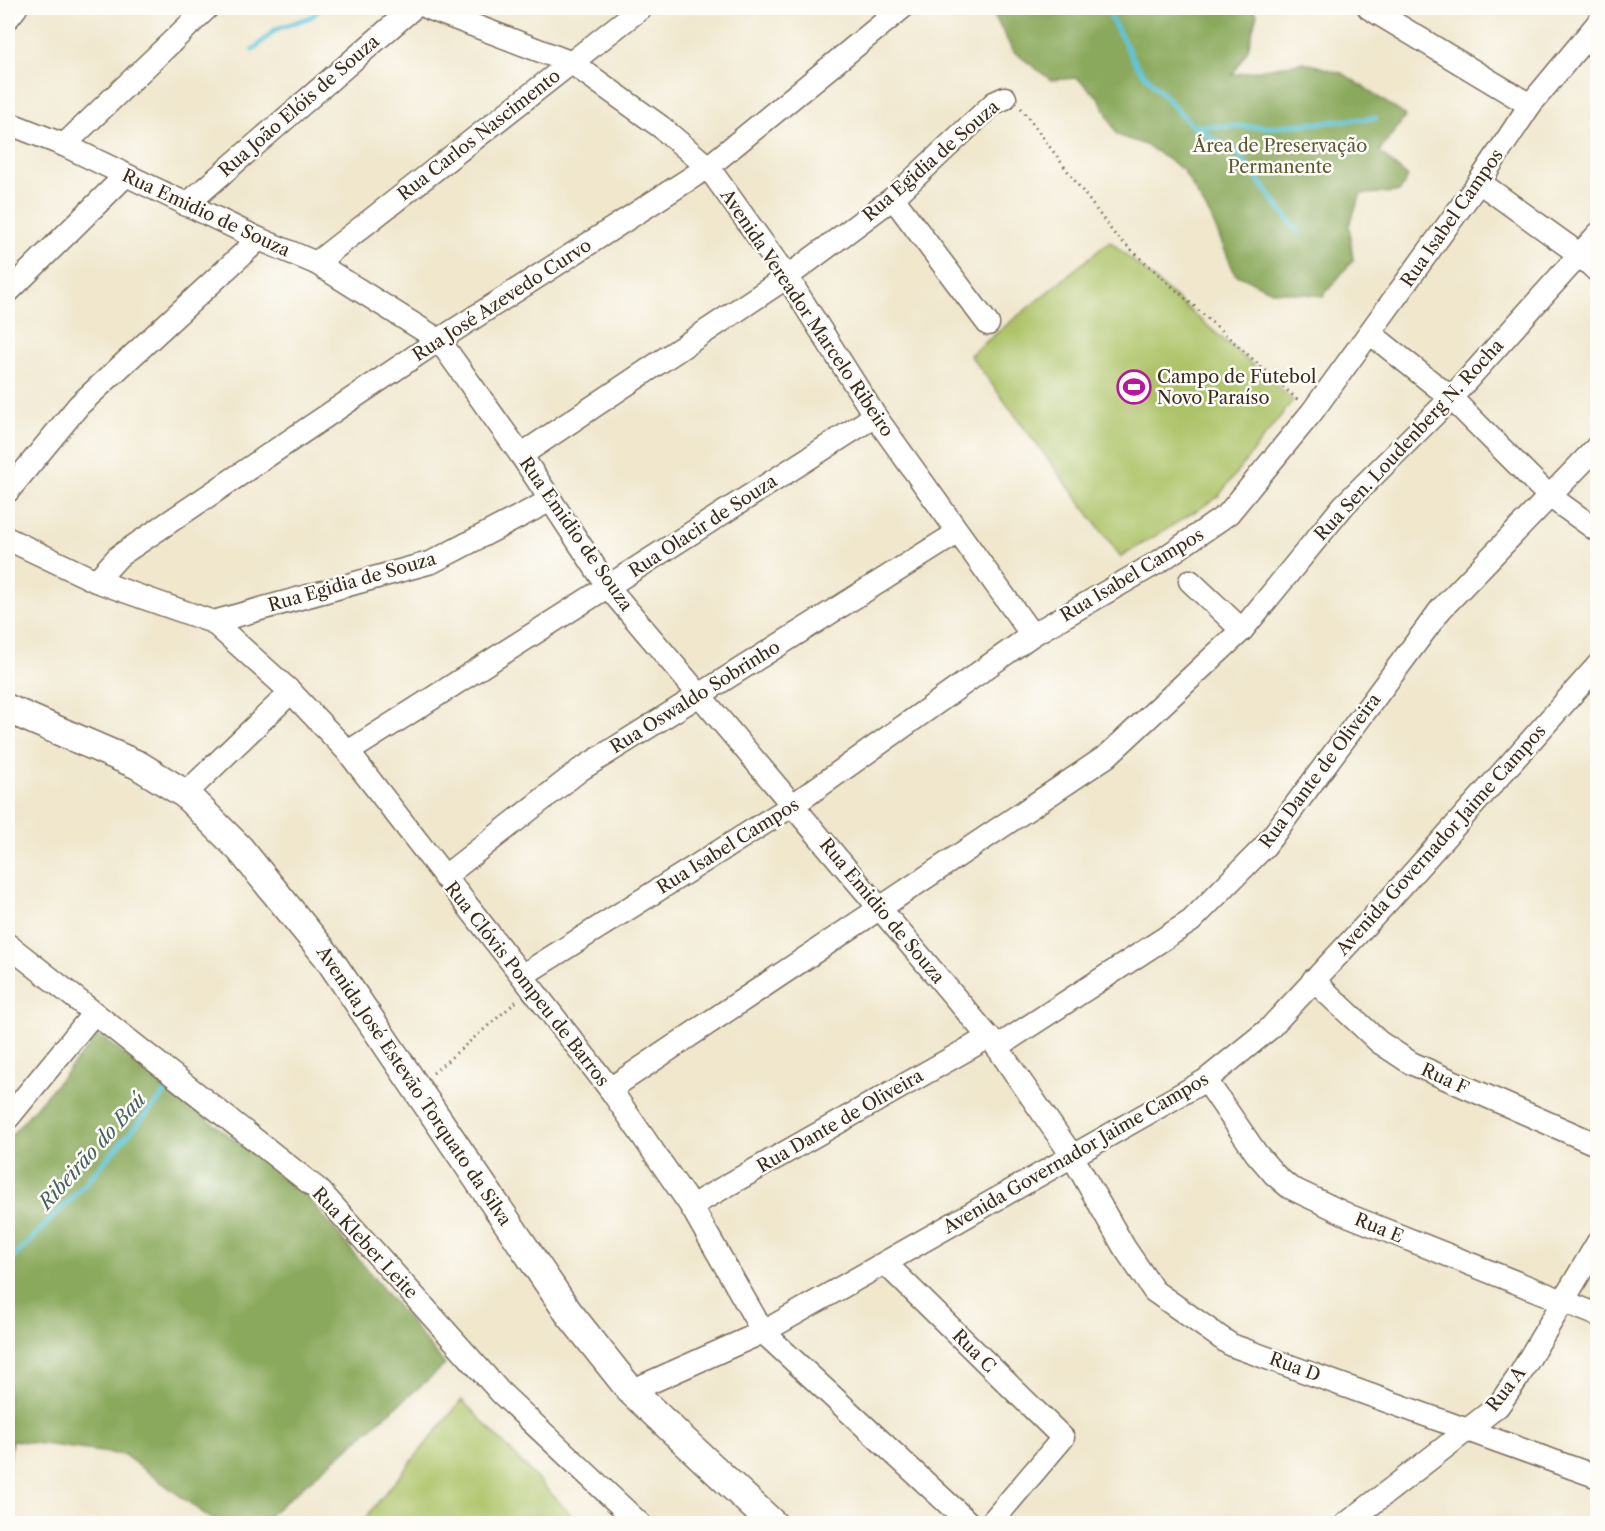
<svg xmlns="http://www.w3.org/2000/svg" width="1605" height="1531" font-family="'Libre Caslon Text',serif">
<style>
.green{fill:#adc367;stroke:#747642;stroke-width:1.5}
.forest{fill:#8aa95c;stroke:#626a3d;stroke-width:1.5}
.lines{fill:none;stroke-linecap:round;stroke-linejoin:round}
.stream{stroke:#5dc6d9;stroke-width:5}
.minor-casing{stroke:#7a6c5b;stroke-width:25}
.major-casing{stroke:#7a6c5b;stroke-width:31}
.path{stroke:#7a6c5b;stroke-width:3;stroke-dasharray:1.5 4.5;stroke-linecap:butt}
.minor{stroke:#fff;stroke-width:22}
.major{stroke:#fff;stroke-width:28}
.labels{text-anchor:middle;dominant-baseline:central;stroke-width:5;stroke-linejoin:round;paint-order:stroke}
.street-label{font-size:18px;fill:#3b2a1e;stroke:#fdfcf7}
.park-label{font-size:18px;fill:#5d5834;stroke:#fdfcf7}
.poi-label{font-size:18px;fill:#3b2a1e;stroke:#fdfcf7;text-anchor:start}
.water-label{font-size:20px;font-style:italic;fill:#47615f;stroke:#fdfcf7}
</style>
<rect width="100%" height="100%" fill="#fdfcf7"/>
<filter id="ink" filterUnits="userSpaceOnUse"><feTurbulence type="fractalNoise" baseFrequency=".0167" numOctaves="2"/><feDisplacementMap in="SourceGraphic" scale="12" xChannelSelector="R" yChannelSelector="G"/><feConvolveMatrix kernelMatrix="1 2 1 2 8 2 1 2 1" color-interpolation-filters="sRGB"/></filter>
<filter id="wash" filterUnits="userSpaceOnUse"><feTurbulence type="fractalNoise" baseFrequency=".008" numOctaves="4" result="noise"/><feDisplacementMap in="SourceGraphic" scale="24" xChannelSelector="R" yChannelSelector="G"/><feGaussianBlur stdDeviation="1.35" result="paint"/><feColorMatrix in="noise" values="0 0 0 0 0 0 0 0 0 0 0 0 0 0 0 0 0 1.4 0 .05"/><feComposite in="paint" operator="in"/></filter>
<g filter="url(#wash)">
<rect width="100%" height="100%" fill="#f0e7cd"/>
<g class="green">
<path d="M1110,241L1293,400L1217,498L1121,557L970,355Z"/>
<path d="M462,1400L579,1523H361Z"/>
</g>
<g class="forest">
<path d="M1003,8H1251L1257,14L1248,50L1232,75L1304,62L1344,74L1406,116L1379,152L1408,177L1399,192L1361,194L1349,225L1353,260L1323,296L1272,291L1235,274L1211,217L1183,170L1148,146L1117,135L1099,98L1077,78L1051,80L1013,51L993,13Z"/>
<path d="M99,1035L307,1196L445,1365L260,1523H217L124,1455L12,1440L8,1475V1139Z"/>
</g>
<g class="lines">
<g class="stream">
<path d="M1111,8V18L1137,66L1192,126L1237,152L1297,231"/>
<path d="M253,50L276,29L311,17L322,8"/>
<path d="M1194,126L1270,127L1375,118"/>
<path d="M8,1263L71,1199L174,1083"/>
</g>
</g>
</g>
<g filter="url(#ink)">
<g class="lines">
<defs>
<g id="minor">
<path d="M428,8L572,63L661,127L708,167L787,277L875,416L1032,635"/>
<path d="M1369,8L1530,105"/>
<path d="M8,18L16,8"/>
<path d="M8,123L64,145L259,239L316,263L439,340L521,455L608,587L997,1047L1071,1154L1124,1247L1154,1291L1231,1345L1598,1477"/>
<path d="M64,145L207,8"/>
<path d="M1479,182L1579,254L1598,272"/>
<path d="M893,198L988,324"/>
<path d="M186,205L413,8"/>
<path d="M316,263L641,8"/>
<path d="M8,292L125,176"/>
<path d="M1370,333L1451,398L1548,495L1598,531"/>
<path d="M521,455L787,277L893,198L994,103L1005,98"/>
<path d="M8,491L79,405L259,239"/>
<path d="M8,539L96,581L213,622L291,692L348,752L610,1089L691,1206L763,1332L970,1524"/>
<path d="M96,581L119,556L439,340L708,167L902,8"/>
<path d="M1190,581L1242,630"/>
<path d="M213,622L432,562L551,500"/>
<path d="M348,752L875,416"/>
<path d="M185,794L291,692"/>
<path d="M444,877L580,770L957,533"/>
<path d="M8,945L320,1191L501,1393L640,1524"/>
<path d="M523,975L793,805L1032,635L1160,561L1228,514L1312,412L1479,182L1530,105L1598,23"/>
<path d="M1313,980L1379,1042L1411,1063L1598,1145"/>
<path d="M997,1047L1191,921L1265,846L1441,609L1598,446"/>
<path d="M1206,1080L1256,1153L1275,1175L1289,1187L1350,1216L1598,1315"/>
<path d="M610,1089L1107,756L1242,630L1344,505L1451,398L1598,234"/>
<path d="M8,1118L94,1013"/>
<path d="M691,1206L989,1037"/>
<path d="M886,1264L1063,1438L990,1524"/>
<path d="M631,1391L763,1332L1206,1080L1269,1029L1390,899L1598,665"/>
<path d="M1346,1524L1498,1406L1519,1376L1598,1242"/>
</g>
<path id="major" d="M8,709L138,765L185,794L240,849L327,956L568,1312L631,1391L773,1524"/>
</defs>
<use href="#minor" class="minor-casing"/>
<use href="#major" class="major-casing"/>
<g class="path">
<path d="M1021,108L1115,235L1298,400"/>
<path d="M433,1073L517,1001"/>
</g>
<use href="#minor" class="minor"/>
<use href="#major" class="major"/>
</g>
</g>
<defs>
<symbol id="stadium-ring" viewBox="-11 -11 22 22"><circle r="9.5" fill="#fdfcf7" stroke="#b5179e" stroke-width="1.5"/><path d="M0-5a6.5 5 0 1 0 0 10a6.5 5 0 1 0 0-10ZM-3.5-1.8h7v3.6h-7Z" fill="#b5179e"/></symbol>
</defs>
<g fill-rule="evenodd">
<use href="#stadium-ring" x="1115" y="368" width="38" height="38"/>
</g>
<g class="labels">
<g class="street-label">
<text transform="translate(299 106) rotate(-41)">Rua João Elóis de Souza</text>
<text transform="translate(479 135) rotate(-38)">Rua Carlos Nascimento</text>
<text transform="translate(931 161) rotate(-41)">Rua Egidia de Souza</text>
<text transform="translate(206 213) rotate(25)">Rua Emidio de Souza</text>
<text transform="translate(1452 218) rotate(-55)">Rua Isabel Campos</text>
<text transform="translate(502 300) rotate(-33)">Rua José Azevedo Curvo</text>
<text transform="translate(807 313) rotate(56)">Avenida Vereador Marcelo Ribeiro</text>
<text transform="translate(1409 440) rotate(-47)">Rua Sen. Loudenberg N. Rocha</text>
<text transform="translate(703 526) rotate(-33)">Rua Olacir de Souza</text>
<text transform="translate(576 534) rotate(55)">Rua Emidio de Souza</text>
<text transform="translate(1132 575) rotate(-31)">Rua Isabel Campos</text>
<text transform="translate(352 582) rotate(-16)">Rua Egidia de Souza</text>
<text transform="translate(695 697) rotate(-32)">Rua Oswaldo Sobrinho</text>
<text transform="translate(1320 771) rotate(-53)">Rua Dante de Oliveira</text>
<text transform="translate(1441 840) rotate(-48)">Avenida Governador Jaime Campos</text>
<text transform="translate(728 846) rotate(-32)">Rua Isabel Campos</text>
<text transform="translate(882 911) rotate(50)">Rua Emidio de Souza</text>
<text transform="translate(527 984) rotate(52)">Rua Clóvis Pompeu de Barros</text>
<text transform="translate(1445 1079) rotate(25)">Rua F</text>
<text transform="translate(414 1086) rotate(56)">Avenida José Estevão Torquato da Silva</text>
<text transform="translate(840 1121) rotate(-30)">Rua Dante de Oliveira</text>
<text transform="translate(1076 1153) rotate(-30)">Avenida Governador Jaime Campos</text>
<text transform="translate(1379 1228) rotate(22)">Rua E</text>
<text transform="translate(365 1243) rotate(47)">Rua Kleber Leite</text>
<text transform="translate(974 1351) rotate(45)">Rua C</text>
<text transform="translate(1295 1367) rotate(20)">Rua D</text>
<text transform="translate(1506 1389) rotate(-52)">Rua A</text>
</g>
<g class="park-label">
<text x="1280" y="146">Área de Preservação<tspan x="1280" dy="21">Permanente</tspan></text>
</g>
<g class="poi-label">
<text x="1157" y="377">Campo de Futebol<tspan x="1157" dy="21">Novo Paraíso</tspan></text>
</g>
<g class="water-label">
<text transform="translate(92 1151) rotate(-48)">Ribeirão do Baú</text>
</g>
</g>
<rect width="1605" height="1531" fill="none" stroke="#fdfcf7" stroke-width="30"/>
</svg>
